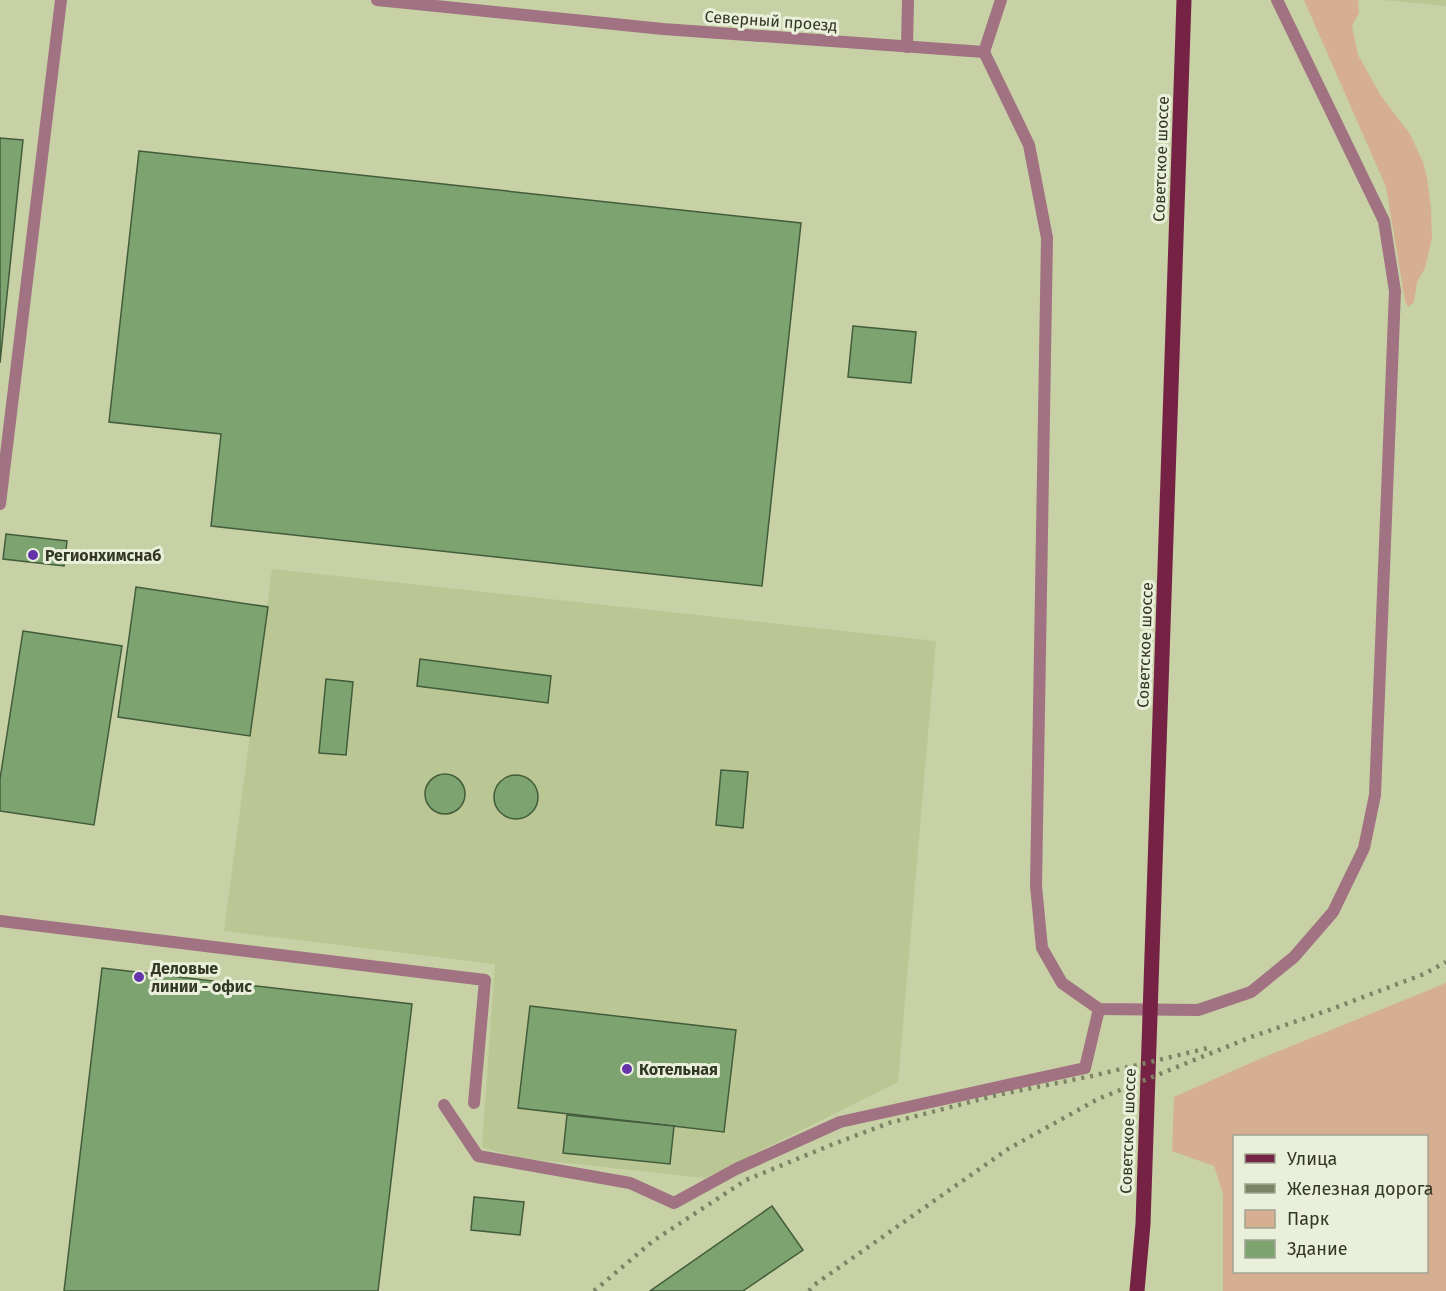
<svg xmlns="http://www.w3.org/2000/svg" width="1446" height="1291" font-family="'Fira Sans',sans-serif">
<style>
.built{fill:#bac693}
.green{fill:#d6af93;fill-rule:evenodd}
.building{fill:#7da371;stroke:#435c3b;stroke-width:1.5}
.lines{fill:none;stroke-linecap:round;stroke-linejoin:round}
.lane{stroke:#a17281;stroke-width:12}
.street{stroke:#a17281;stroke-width:12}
.primary{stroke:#752245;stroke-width:15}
.rail{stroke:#7d8465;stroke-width:4.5;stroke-dasharray:3 6;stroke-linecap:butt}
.poi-dot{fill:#6533aa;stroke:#e9efd9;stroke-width:2}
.labels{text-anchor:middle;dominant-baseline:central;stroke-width:6;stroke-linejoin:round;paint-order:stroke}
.street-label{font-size:16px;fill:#333725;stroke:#e9efd9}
.poi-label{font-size:16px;font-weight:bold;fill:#333725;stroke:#e9efd9;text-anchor:start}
</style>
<rect width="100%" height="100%" fill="#c7d1a5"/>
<g class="built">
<path d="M1382,0H1446V6Z"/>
<path d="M272,569L936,641L898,1082L705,1178L521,1158L482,1147L495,964L224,931Z"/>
</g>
<g class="green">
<path d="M1304,0H1358L1359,13L1352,26L1358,55L1381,96L1410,134L1423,162L1427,177L1431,208L1432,238L1425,268L1417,282L1414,302L1408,307L1405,301L1386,187Z"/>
<path d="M1446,983V1291H1223V1194L1214,1166L1172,1151L1174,1097L1255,1061ZM1426,1136V1272H1234V1136Z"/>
</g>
<g class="building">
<path d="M0,138L23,140L0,363Z"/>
<path d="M139,151L801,223L762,586L211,526L221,434L109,422Z"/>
<path d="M853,326L916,332L911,383L848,377Z"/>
<path d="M6,534L67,541L64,566L3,559Z"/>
<path d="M136,587L268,607L250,736L118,717Z"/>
<path d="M23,631L122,646L94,825L0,811V779Z"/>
<path d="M420,659L551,676L548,703L417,686Z"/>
<path d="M326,679L353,682L346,755L319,753Z"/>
<path d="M721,770L748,772L743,828L716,825Z"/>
<circle cx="445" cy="794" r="20"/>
<circle cx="516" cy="797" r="22"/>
<path d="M102,968L412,1004L378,1291H64Z"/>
<path d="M530,1006L736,1030L724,1132L518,1108Z"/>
<path d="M567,1115L674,1126L670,1164L563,1153Z"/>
<path d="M474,1197L524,1202L520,1235L471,1230Z"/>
<path d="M772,1206L803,1250L743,1291H650Z"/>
</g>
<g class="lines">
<g class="lane">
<path d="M907,47L908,0"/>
<path d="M0,504L61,0"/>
<path d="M0,921L485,980L474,1103"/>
<path d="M444,1105L478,1156L630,1183L674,1203L736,1169L840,1122L1085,1068L1099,1009"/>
</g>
<g class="street">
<path d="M377,0L663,29L984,52"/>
<path d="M1001,0L984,52L1029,145L1047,238L1036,886L1042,948L1062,983L1099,1009L1198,1010L1251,992L1294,957L1333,912L1364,848L1375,795L1395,291L1384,221L1277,0"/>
</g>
<path class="primary" d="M1137,1291L1143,1224L1184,0"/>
<g class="rail">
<path d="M594,1291L653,1241L746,1180L831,1145L889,1123L997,1095L1092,1076L1208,1048"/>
<path d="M809,1291L814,1285L1008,1149L1098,1099L1251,1037L1329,1010L1424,974L1446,962"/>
</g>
</g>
<g class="poi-dot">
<circle cx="33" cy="555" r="6"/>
<circle cx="139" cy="977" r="6"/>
<circle cx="627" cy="1069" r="6"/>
</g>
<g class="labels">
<g class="street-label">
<text transform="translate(771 21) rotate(4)">Северный проезд</text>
<text transform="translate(1161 159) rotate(-88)">Советское шоссе</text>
<text transform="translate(1145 645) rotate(-88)">Советское шоссе</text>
<text transform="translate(1128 1131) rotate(-88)">Советское шоссе</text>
</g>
<g class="poi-label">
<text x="45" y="555">Регионхимснаб</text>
<text x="151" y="968">Деловые<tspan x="151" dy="18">линии - офис</tspan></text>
<text x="639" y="1069">Котельная</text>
</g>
</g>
<rect x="1233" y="1135" width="195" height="138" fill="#e9efd9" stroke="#a0a591" stroke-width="1.5"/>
<rect x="1245" y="1154" width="30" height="9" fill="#752245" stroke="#a0a591" stroke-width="1.5"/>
<text x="1287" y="1165" font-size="18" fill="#333725">Улица</text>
<rect x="1245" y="1184" width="30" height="9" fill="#7d8465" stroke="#a0a591" stroke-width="1.5"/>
<text x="1287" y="1195" font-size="18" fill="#333725">Железная дорога</text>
<rect x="1245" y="1210" width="30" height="18" fill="#d6af93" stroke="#a0a591" stroke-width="1.5"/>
<text x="1287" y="1225" font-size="18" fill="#333725">Парк</text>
<rect x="1245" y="1240" width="30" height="18" fill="#7da371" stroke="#a0a591" stroke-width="1.5"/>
<text x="1287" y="1255" font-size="18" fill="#333725">Здание</text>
</svg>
